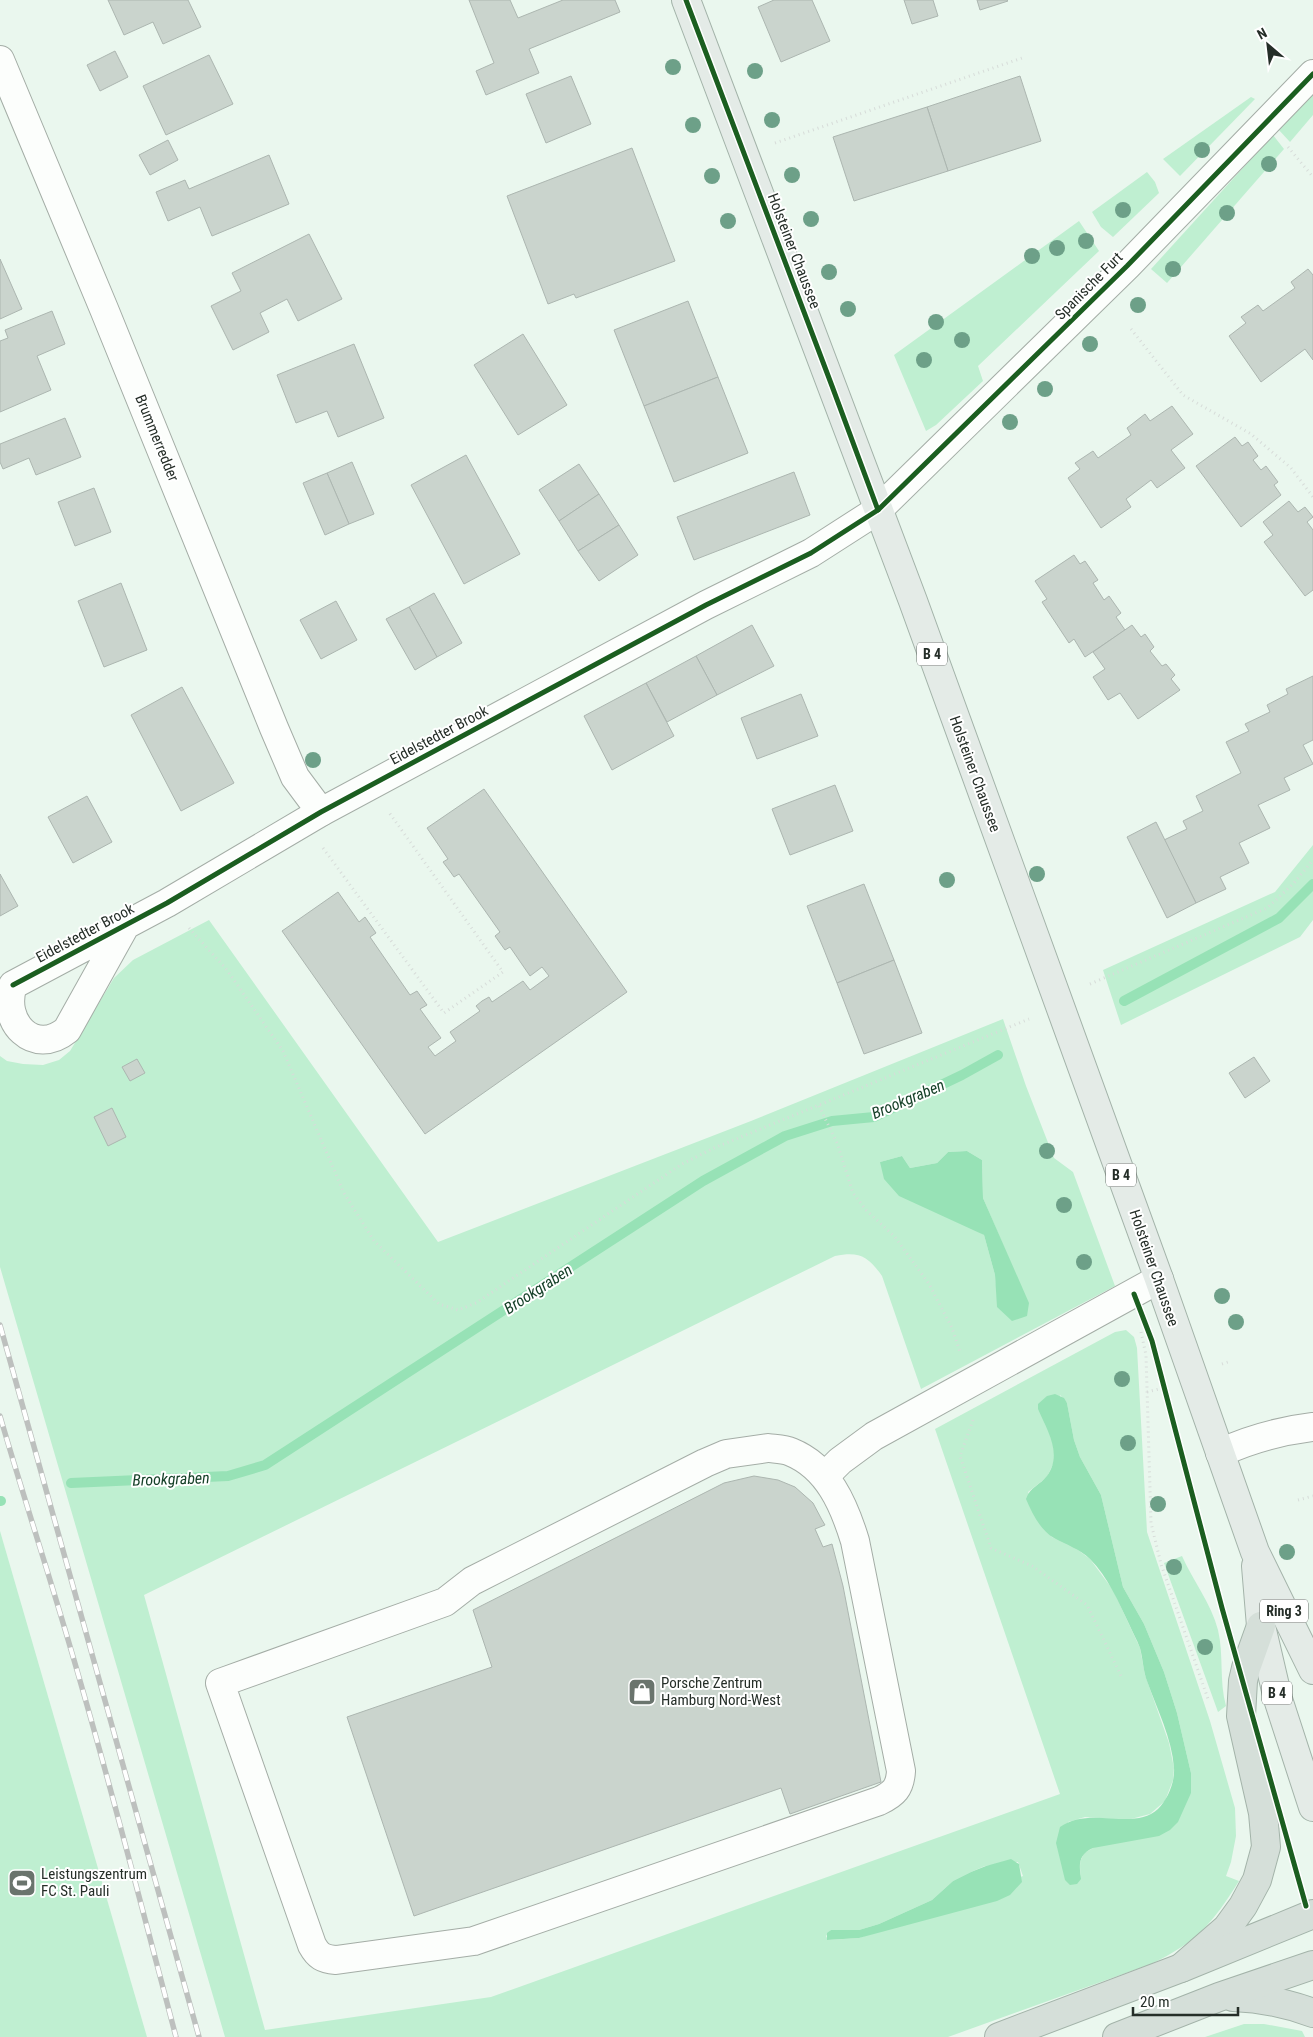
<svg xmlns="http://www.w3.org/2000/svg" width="1313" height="2037" font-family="'Roboto Condensed',sans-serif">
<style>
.green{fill:#bfefd1;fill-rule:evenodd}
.water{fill:#97e2b6}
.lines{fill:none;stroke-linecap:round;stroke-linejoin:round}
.stream{stroke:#97e2b6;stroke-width:10}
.building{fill:#cad4cd;stroke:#acb6b0}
.minor-casing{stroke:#a4ada6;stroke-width:30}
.major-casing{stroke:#a3b3a9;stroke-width:30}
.highway-casing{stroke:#a3b3a9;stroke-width:30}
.path{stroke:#d7dcd9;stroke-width:3;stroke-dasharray:1 4;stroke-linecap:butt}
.minor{stroke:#fcfefc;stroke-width:28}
.major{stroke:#e4ebe7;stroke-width:28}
.highway{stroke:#d5dfd9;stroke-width:28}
.rail-casing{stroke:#bdc0be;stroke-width:5.5}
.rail{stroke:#fff;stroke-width:4;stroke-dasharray:11;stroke-linecap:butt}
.cycleway-casing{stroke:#fff;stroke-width:8}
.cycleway{stroke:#1b5e20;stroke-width:5}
.tree{fill:#6da088}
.labels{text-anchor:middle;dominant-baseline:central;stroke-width:4;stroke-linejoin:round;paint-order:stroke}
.shield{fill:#fff;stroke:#666d68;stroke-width:1}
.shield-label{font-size:14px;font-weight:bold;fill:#252e28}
.street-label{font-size:15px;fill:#252e28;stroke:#fff}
.poi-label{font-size:15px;fill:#252e28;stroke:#fff;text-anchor:start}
.water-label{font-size:16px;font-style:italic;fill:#164129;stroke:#fff}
</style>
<rect width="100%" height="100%" fill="#eaf7ee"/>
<g class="green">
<path d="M1313,92V115L1290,142L1278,129Z"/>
<path d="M1251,97L1255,99L1180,176L1163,159Z"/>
<path d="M1273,135L1284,149L1167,283L1151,269Z"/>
<path d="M1147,172L1155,182L1159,193L1113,237L1101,227L1092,212Z"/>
<path d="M1079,221L1099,251L978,366L983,381L936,425L926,431L894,355Z"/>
<path d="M1313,845V920L1300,937L1121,1025L1103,970L1275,892Z"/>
<path d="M209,920L438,1242L751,1121L1003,1019L1026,1086L1054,1158L1073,1172L1115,1286L921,1389L882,1276C868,1256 859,1251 835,1256L144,1595L265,2030L491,1997L1060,1794L935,1429L1115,1332L1126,1330L1134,1337L1137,1348L1147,1532L1210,1721L1235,1808L1236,1836L1231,1862L1226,1876L1239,1881C1212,1924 1197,1942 1151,1964L948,2037H225L0,1267V1056L7,1061L23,1064L43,1065L59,1060L70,1051L114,978L133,960ZM967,1151L982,1160L983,1198L1028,1303L998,1307L995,1275L984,1235L968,1226L880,1162L902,1156L910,1168L937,1163L948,1152ZM1060,1395L1067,1403L1074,1440L1080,1457L1101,1495L1123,1587L1144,1624L1164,1672L1177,1713L1191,1773V1793L1086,1852C1078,1860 1080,1868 1081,1879L1068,1822L1085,1817L1127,1820L1150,1814L1165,1801L1173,1780L1174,1768L1169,1743L1145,1675L1140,1648L1113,1590L1090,1559L1078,1550L1052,1537L1028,1492L1047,1477L1054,1462L1055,1454L1053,1445ZM1018,1862L1023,1876L859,1938L828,1940L826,1936L831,1930H859L879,1924L932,1900L953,1881L971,1872L985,1866Z"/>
<path d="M0,1531L147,2037H0Z"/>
<path d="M1182,1556C1193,1581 1211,1603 1218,1630C1224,1655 1219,1681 1226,1706L1218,1712L1164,1563Z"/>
<path d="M1244,2024H1264L1302,2031L1305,2037H1205Z"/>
</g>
<g class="water">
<path d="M967,1151L982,1160L983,1198L1029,1303L1027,1316L1012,1321L997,1307L995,1275L984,1235L899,1196L884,1179L880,1162L902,1156L910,1168L937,1163L948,1152Z"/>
<path d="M1055,1394L1064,1398L1067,1403L1074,1440L1080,1457L1101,1495L1123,1587L1144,1624L1164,1672L1177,1713L1191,1773V1793L1178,1822L1170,1830L1159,1836L1093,1848C1078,1855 1079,1864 1081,1879L1077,1884L1070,1885L1065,1880L1056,1843L1060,1827C1091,1805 1133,1832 1158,1809C1168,1799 1175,1782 1174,1768C1172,1738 1157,1709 1147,1681C1143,1670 1143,1659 1140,1648C1137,1640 1132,1631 1129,1624C1118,1601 1108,1577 1090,1559C1080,1549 1066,1545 1054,1538C1040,1530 1032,1513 1026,1499C1030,1487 1040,1485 1047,1476C1063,1454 1047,1430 1038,1409V1404L1047,1396Z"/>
<path d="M1011,1859L1019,1864L1022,1882L1010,1895L997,1901L859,1938L827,1940V1933L831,1930H859L879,1924L932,1900L953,1881L971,1872L986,1866Z"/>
</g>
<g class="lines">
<g class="stream">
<path d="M1124,1001L1279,918L1313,884"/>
<path d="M71,1483L228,1476L265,1465L703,1181L785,1136L832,1121L874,1117L962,1075L998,1055"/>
<path d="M0,1501H1"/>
</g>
</g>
<g class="building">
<path d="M108,0H188L201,27L163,44L153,22L124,35Z"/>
<path d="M469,0H510L518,18L563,0H615L620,12L529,49L539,73L486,95L476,71L494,63Z"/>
<path d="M774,0H812L830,41L781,62L758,7Z"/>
<path d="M904,0H933L938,16L912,24Z"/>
<path d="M977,0H1007L1008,1L980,10Z"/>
<path d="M115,51L128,77L100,91L87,65Z"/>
<path d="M209,55L233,104L166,135L143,86Z"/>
<path d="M571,76L591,124L546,143L526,94Z"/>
<path d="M1020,76L1041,141L948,171L927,107Z"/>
<path d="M927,107L948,171L854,201L833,137Z"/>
<path d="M168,140L178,160L150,175L139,155Z"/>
<path d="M632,148L675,261L576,298L574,294L548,304L507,196Z"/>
<path d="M269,155L289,204L212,236L200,207L168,221L156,192L185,180L189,189Z"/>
<path d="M309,234L342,299L298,321L287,299L260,313L269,332L233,350L211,306L241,291L232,273Z"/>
<path d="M0,259L22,309L0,319Z"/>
<path d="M1308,269L1313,275V360L1305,349L1261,382L1229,336L1246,323L1241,317L1258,305L1263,311L1295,288L1291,282Z"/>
<path d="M688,301L718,377L644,406L614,330Z"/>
<path d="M52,311L65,344L37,356L51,390L0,412V341L8,338L5,330Z"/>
<path d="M523,334L567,405L518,435L474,365Z"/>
<path d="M354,344L384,418L338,437L327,411L296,423L277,375Z"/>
<path d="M718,377L748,453L674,482L644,406Z"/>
<path d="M1172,406L1193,434L1171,450L1185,468L1157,488L1151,480L1126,499L1131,507L1101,528L1068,478L1080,469L1075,463L1093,451L1098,458L1131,435L1127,428L1145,414L1150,421Z"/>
<path d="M65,418L81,457L36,475L29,458L3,469L0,462V444Z"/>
<path d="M1235,437L1242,446L1248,442L1258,456L1253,460L1261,470L1266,466L1278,482L1274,485L1281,495L1241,527L1196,466Z"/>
<path d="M466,455L520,554L464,584L411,485Z"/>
<path d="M352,462L374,514L349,524L327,473Z"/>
<path d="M579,464L599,494L559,521L539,490Z"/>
<path d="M794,472L810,515L694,560L677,517Z"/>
<path d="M327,473L349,524L325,535L303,483Z"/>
<path d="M94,488L111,532L75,546L58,502Z"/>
<path d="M599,494L619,525L578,551L559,521Z"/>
<path d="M1289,501L1298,512L1305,507L1313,517L1307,522L1313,530V590L1305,596L1264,542L1273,535L1263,522Z"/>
<path d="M619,525L638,555L599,581L578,551Z"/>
<path d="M1074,555L1080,564L1085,561L1098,580L1093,583L1104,600L1109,596L1121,613L1116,617L1125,630L1085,657L1074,639L1069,643L1042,602L1047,599L1035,581Z"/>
<path d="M121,583L147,650L104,667L78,601Z"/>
<path d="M434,593L462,643L437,657L409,607Z"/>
<path d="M336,601L357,640L321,659L300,620Z"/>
<path d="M409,607L437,657L415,670L386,619Z"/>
<path d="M752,625L774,666L717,695L696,656Z"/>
<path d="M1132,625L1141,637L1145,634L1154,647L1150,651L1162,666L1166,664L1175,675L1171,679L1180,690L1138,719L1120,693L1108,700L1093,677L1105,669L1093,652Z"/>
<path d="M696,656L717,695L667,722L646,683Z"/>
<path d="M1313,676V740L1303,745L1313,764L1284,778L1290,790L1258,805L1270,828L1239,843L1249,863L1220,877L1226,889L1196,903L1164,840L1187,829L1183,821L1203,811L1196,796L1241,773L1226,742L1249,731L1245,724L1270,712L1267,705L1288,694L1286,689Z"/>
<path d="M646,683L674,736L612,770L584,716Z"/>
<path d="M182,687L234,783L181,811L131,715Z"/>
<path d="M801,694L818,736L757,759L741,718Z"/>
<path d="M835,785L853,831L790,855L772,809Z"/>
<path d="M484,789L627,992L425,1134L282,931L338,892L359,922L365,917L376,933L370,937L410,995L417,991L427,1005L420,1009L441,1038L428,1047L435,1056L456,1041L450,1032L480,1011L476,1006L482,1001L489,997L492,1002L523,981L530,990L549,976L542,967L530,976L510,947L505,950L495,936L500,932L459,874L454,877L449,870L443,862L448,859L427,828Z"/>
<path d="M87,796L112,842L73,863L48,817Z"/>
<path d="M1156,822L1196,903L1167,918L1127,837Z"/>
<path d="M0,874L18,906L0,916Z"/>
<path d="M864,884L894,960L837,983L807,906Z"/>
<path d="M894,960L922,1033L864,1054L837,983Z"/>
<path d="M1254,1057L1270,1081L1245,1098L1229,1073Z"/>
<path d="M137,1059L145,1073L130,1081L122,1067Z"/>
<path d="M112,1108L126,1137L108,1146L94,1117Z"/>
<path d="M754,1476L778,1480L795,1487L813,1503L822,1520L825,1525L815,1529L823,1547L832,1544L843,1586L881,1782L790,1814L781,1788L414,1916L347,1717L492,1667L473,1610L724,1483Z"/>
</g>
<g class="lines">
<defs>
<g id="minor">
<path d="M0,60L104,309L274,728L295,777L321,812"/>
<path d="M125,926L67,1030C34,1057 0,1022 13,985L167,903L321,812L706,605L811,553L878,510L1127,266L1313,74"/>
<path d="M768,1448C775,1449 784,1449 791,1452C828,1467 844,1505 855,1541L901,1771C900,1788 894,1794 879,1801L474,1941L336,1960C323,1959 318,1956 312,1945L220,1683L445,1602L472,1581L705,1463L726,1454Z"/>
<path d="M1220,1453C1250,1439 1280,1431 1313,1427"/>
<path d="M825,1476L840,1461L874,1436L1159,1279"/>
</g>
<g id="major">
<path d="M686,0L913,601L1159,1279L1255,1552L1313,1670"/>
<path d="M1256,1566L1261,1626L1278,1699L1313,1807"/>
</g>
<g id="highway">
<path d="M1181,1968L1227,1928L1243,1906L1257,1880L1266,1847L1263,1813L1241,1716L1243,1681L1246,1668L1261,1626"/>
<path d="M1233,1997C1261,1998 1286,2003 1313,2013"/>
<path d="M999,2037L1181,1968L1313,1914"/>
<path d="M1117,2037L1219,1997L1313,1965"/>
</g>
</defs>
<use href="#minor" class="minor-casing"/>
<use href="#major" class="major-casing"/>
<use href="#highway" class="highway-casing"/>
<g class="path">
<path d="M775,143L1025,57"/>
<path d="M1288,147L1313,177"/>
<path d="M1131,329L1183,395L1251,434L1291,468L1313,497"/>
<path d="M323,848L444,1013L503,972L388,811"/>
<path d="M189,928L227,970L283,1051L344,1193L374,1241L439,1304L458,1310L476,1303L682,1164L714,1148L1029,1019"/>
<path d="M1090,984L1267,908L1294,883L1313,860"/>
<path d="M819,1106L837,1143L853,1193L866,1210L895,1237L929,1284L952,1328L960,1352"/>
<path d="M1141,1332L1146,1355L1151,1523L1161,1564L1208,1699"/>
<path d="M1222,1364L1231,1361"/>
<path d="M1147,1392L1163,1388"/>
<path d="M973,1420L960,1456L991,1548L1032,1566L1087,1605L1122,1678"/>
<path d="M1298,1500L1313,1496"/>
</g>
<use href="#minor" class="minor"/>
<use href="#major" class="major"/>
<use href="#highway" class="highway"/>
<defs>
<g id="rail">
<path d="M0,1325L199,2037"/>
<path d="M0,1416C17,1475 36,1534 54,1593C99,1740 137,1889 176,2037"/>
</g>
</defs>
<use href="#rail" class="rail-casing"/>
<use href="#rail" class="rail"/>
<defs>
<g id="cycleway">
<path d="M686,0L832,386L878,510"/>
<path d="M13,985L167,903L321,812L706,605L811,553L878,510L1127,266L1313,74"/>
<path d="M1134,1294L1152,1341L1222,1608L1306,1906"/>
</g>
</defs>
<use href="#cycleway" class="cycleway-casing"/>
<use href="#cycleway" class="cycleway"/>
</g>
<g class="tree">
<circle cx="673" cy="67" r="8"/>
<circle cx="755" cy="71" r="8"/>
<circle cx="772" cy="120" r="8"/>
<circle cx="693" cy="125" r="8"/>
<circle cx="1202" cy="150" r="8"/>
<circle cx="1269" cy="164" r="8"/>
<circle cx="792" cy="175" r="8"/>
<circle cx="712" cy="176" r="8"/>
<circle cx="1123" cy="210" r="8"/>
<circle cx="1227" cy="213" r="8"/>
<circle cx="811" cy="219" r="8"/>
<circle cx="728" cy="221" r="8"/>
<circle cx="1086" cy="241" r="8"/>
<circle cx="1057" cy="248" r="8"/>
<circle cx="1032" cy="256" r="8"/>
<circle cx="1173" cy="269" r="8"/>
<circle cx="829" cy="272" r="8"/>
<circle cx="1138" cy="305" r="8"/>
<circle cx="848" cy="309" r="8"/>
<circle cx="936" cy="322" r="8"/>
<circle cx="962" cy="340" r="8"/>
<circle cx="1090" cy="344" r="8"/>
<circle cx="924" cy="360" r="8"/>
<circle cx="1045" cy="389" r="8"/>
<circle cx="1010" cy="422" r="8"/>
<circle cx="313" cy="760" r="8"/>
<circle cx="1037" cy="874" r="8"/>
<circle cx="947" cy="880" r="8"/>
<circle cx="1047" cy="1151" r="8"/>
<circle cx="1064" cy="1205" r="8"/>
<circle cx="1084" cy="1262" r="8"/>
<circle cx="1222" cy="1296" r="8"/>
<circle cx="1236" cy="1322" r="8"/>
<circle cx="1122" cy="1379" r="8"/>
<circle cx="1128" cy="1443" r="8"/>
<circle cx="1158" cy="1504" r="8"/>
<circle cx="1287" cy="1552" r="8"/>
<circle cx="1174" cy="1567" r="8"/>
<circle cx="1205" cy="1647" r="8"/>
</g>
<defs>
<symbol id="shop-square" viewBox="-11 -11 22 22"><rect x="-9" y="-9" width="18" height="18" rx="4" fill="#6a746d" stroke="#fff"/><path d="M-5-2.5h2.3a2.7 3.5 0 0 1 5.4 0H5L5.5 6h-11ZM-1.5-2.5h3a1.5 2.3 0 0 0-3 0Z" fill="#fff"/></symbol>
<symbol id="stadium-square" viewBox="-11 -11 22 22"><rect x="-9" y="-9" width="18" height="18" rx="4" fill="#6a746d" stroke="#fff"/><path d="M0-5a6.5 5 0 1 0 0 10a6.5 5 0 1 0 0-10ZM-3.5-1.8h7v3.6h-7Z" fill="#fff"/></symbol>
</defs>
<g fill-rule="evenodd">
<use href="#shop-square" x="626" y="1676" width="32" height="32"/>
<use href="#stadium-square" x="6" y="1867" width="32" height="32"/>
</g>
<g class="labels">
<g class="shield">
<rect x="917" y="642.5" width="30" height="23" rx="4"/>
<rect x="1106" y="1163.5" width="30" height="23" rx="4"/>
<rect x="1260" y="1599.5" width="48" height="23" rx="4"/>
<rect x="1262" y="1681.5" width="30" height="23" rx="4"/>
</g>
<g class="shield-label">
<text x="932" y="654">B 4</text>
<text x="1121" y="1175">B 4</text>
<text x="1284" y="1611">Ring 3</text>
<text x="1277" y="1693">B 4</text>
</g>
<g class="street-label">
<text transform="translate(794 251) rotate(69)">Holsteiner Chaussee</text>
<text transform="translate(1089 286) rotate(-45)">Spanische Furt</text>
<text transform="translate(157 438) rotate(68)">Brummerredder</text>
<text transform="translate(439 735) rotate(-28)">Eidelstedter Brook</text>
<text transform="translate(975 774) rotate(70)">Holsteiner Chaussee</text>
<text transform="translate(85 933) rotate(-28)">Eidelstedter Brook</text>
<text transform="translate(1154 1268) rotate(71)">Holsteiner Chaussee</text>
</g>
<g class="poi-label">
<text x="661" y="1683">Porsche Zentrum<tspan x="661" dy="17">Hamburg Nord-West</tspan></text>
<text x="41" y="1874">Leistungszentrum<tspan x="41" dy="17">FC St. Pauli</tspan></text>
</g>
<g class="water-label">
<text transform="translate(908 1099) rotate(-23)">Brookgraben</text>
<text transform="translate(538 1289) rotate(-33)">Brookgraben</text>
<text transform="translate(171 1479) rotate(-2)">Brookgraben</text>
</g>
</g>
<g transform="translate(1268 45) rotate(332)" stroke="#ffffff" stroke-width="4" paint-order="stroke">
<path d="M0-4L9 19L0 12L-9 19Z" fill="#252e28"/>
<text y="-8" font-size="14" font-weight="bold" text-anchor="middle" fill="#252e28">N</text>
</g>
<path d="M1133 2007v8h105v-8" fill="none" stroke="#252e28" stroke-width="2.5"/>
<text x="1140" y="2007" font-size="15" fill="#252e28" stroke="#ffffff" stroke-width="4" paint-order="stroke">20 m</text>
</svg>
